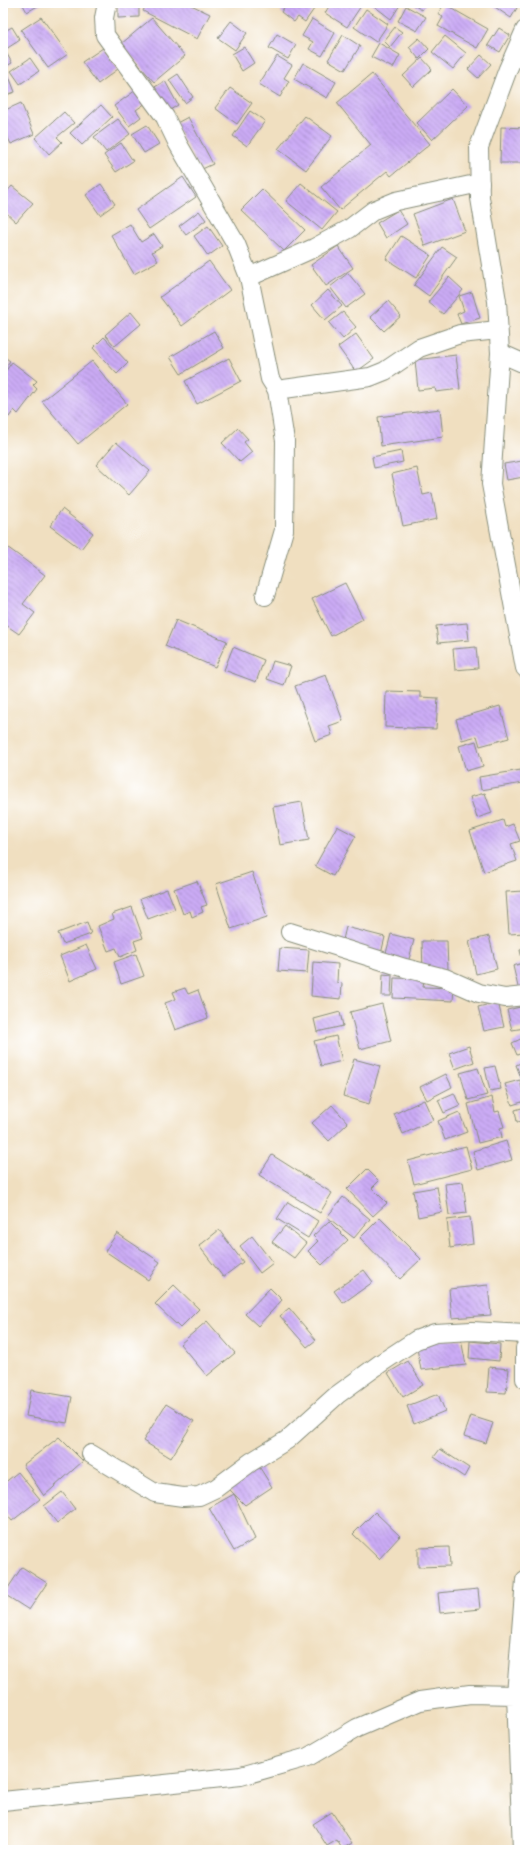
<svg xmlns="http://www.w3.org/2000/svg" width="528" height="1853" font-family="Mali,sans-serif">
<style>
.building{fill:url(#building-back-hatch)}
.lines{fill:none;stroke-linecap:round;stroke-linejoin:round}
.minor-casing{stroke:#888e7a;stroke-width:20}
.minor{stroke:#fff;stroke-width:18}
</style>
<defs>
<pattern id="building-back-hatch" width="6" height="6" patternUnits="userSpaceOnUse"><rect width="6" height="6" fill="#cbabf5"/><path d="M-1 5l2 2M0 0l6 6M5-1l2 2" fill="none" stroke="#a48cc7"/></pattern>
</defs>
<rect width="100%" height="100%" fill="#fff"/>
<filter id="ink" filterUnits="userSpaceOnUse"><feTurbulence type="fractalNoise" baseFrequency=".025" numOctaves="2"/><feDisplacementMap in="SourceGraphic" scale="8" xChannelSelector="R" yChannelSelector="G"/><feConvolveMatrix kernelMatrix="1 2 1 2 8 2 1 2 1" color-interpolation-filters="sRGB"/></filter>
<filter id="wash" filterUnits="userSpaceOnUse"><feTurbulence type="fractalNoise" baseFrequency=".012" numOctaves="4" result="noise"/><feDisplacementMap in="SourceGraphic" scale="16" xChannelSelector="R" yChannelSelector="G"/><feGaussianBlur stdDeviation="0.9" result="paint"/><feColorMatrix in="noise" values="0 0 0 0 0 0 0 0 0 0 0 0 0 0 0 0 0 1.4 0 .05"/><feComposite in="paint" operator="in"/></filter>
<g filter="url(#wash)">
<rect width="100%" height="100%" fill="#f0dfc0"/>
<g id="blocks">
<g class="building">
<path d="M22,3H43L27,12Z"/>
<path d="M118,3H139V17L118,18Z"/>
<path d="M147,3H187L210,14L197,39L143,11Z"/>
<path d="M287,3H306L314,9L305,22L298,17L294,22L281,12Z"/>
<path d="M331,3H363L347,27L325,13Z"/>
<path d="M370,3H398L400,5L391,19Z"/>
<path d="M410,3H426L422,10Z"/>
<path d="M489,3H511L517,8L511,18Z"/>
<path d="M444,4L488,29L477,48L438,26L443,17L438,14Z"/>
<path d="M406,6L426,17L417,31L398,21Z"/>
<path d="M366,9L388,24L376,42L354,27Z"/>
<path d="M41,17L68,54L48,68L21,30Z"/>
<path d="M152,18L185,56L154,82L121,44Z"/>
<path d="M312,19L335,33L322,56L309,49L313,42L302,36Z"/>
<path d="M231,21L247,33L235,50L218,38Z"/>
<path d="M12,27L20,40L6,49L3,44V32Z"/>
<path d="M395,27L402,32L390,47L384,41Z"/>
<path d="M499,28L510,35L500,52L488,45Z"/>
<path d="M277,34L296,45L288,59L269,48Z"/>
<path d="M343,35L360,46L345,70L328,60Z"/>
<path d="M445,36L466,53L453,69L432,52Z"/>
<path d="M419,38L429,49L419,59L409,47Z"/>
<path d="M379,43L400,55L393,68L371,57Z"/>
<path d="M3,47L12,63L3,68Z"/>
<path d="M244,47L254,63L242,71L232,54Z"/>
<path d="M103,48L118,69L98,84L82,62Z"/>
<path d="M481,55L491,64L478,78L468,69Z"/>
<path d="M277,56L292,65L284,78L289,81L280,97L259,84Z"/>
<path d="M30,58L39,71L20,84L11,71Z"/>
<path d="M422,58L432,69L413,87L403,76Z"/>
<path d="M525,59V71L521,69Z"/>
<path d="M303,63L336,82L327,98L294,79Z"/>
<path d="M7,71L15,92L3,96V73Z"/>
<path d="M178,74L193,97L185,103L169,80Z"/>
<path d="M372,74L430,144L391,176L387,171L340,210L321,187L371,145L337,103Z"/>
<path d="M165,81L178,105L167,112L153,88Z"/>
<path d="M230,88L252,103L237,124L215,108Z"/>
<path d="M452,89L468,106L432,140L417,123Z"/>
<path d="M136,90L146,103L136,110L141,117L129,126L114,106Z"/>
<path d="M21,103L34,134L11,144L3,128V111Z"/>
<path d="M101,105L112,117L82,145L70,133Z"/>
<path d="M250,111L265,121L247,146L233,136Z"/>
<path d="M64,112L74,123L57,137L62,142L49,154L35,138Z"/>
<path d="M305,116L332,136L306,170L278,149Z"/>
<path d="M188,117L213,164L200,170L175,124Z"/>
<path d="M118,119L130,134L106,152L94,137Z"/>
<path d="M147,125L159,144L144,153L132,134Z"/>
<path d="M501,127L525,128V163H500Z"/>
<path d="M121,143L133,161L116,172L104,155Z"/>
<path d="M183,177L196,197L149,229L136,210Z"/>
<path d="M301,183L337,212L322,230L286,201Z"/>
<path d="M101,184L115,204L100,215L86,195Z"/>
<path d="M12,186L33,203L16,222L3,210V196Z"/>
<path d="M262,189L305,230L284,251L241,210Z"/>
<path d="M453,199L465,231L425,246L413,214Z"/>
<path d="M398,210L407,224L386,238L377,223Z"/>
<path d="M199,211L206,220L186,235L179,226Z"/>
<path d="M130,224L141,242L154,234L162,246L152,252L158,261L134,274L111,235Z"/>
<path d="M208,226L222,246L208,256L194,236Z"/>
<path d="M401,236L431,255L416,278L386,259Z"/>
<path d="M338,246L353,268L326,286L311,265Z"/>
<path d="M442,247L457,257L429,296L414,285Z"/>
<path d="M209,261L230,290L182,326L160,297Z"/>
<path d="M348,273L365,294L346,308L330,287Z"/>
<path d="M449,277L463,290L443,314L428,302Z"/>
<path d="M328,290L342,306L325,320L312,305Z"/>
<path d="M472,292L480,318L461,324L457,314L464,311L459,296Z"/>
<path d="M388,301L401,316L384,331L370,317Z"/>
<path d="M131,312L141,324L115,346L105,335Z"/>
<path d="M343,312L356,327L343,339L329,323Z"/>
<path d="M214,331L224,348L181,374L170,357Z"/>
<path d="M356,334L374,359L356,372L338,347Z"/>
<path d="M104,337L128,363L117,374L93,348Z"/>
<path d="M456,355L460,389L436,392L435,388L418,390L415,360Z"/>
<path d="M3,356L10,361L3,370Z"/>
<path d="M229,358L241,381L197,404L185,381Z"/>
<path d="M92,361L127,404L78,444L42,401Z"/>
<path d="M12,362L37,381L33,385L37,389L18,414L14,410L9,417L3,412V375Z"/>
<path d="M440,409L443,437L381,446L378,417Z"/>
<path d="M238,428L248,439L244,442L252,452L240,462L222,443Z"/>
<path d="M116,442L150,471L129,495L96,465Z"/>
<path d="M401,451L403,462L374,468L372,457Z"/>
<path d="M522,461L524,477L507,480L504,464Z"/>
<path d="M417,468L423,495L432,493L437,519L403,526L392,474Z"/>
<path d="M62,509L93,533L81,549L50,526Z"/>
<path d="M3,544L45,575L23,604L35,613L19,634L3,623Z"/>
<path d="M345,583L363,619L331,636L312,599Z"/>
<path d="M176,620L227,641L215,667L165,646Z"/>
<path d="M467,623L469,640L438,643L436,626Z"/>
<path d="M233,647L264,660L256,682L224,670Z"/>
<path d="M476,647L478,668L455,670L453,649Z"/>
<path d="M273,661L291,666L284,685L267,679Z"/>
<path d="M326,675L343,721L329,726L332,735L315,741L295,686Z"/>
<path d="M386,691L420,692V697L438,698L436,729L385,727Z"/>
<path d="M500,706L509,738L480,746L477,736L462,740L456,719Z"/>
<path d="M476,741L483,766L466,771L459,746Z"/>
<path d="M521,770L523,783L481,790L479,777Z"/>
<path d="M485,793L492,813L477,818L470,797Z"/>
<path d="M302,802L309,840L280,845L273,807Z"/>
<path d="M503,820L505,827L513,824L520,841L511,844L517,861L484,872L470,831Z"/>
<path d="M337,826L356,836L333,876L315,866Z"/>
<path d="M252,872L267,917L231,929L216,884Z"/>
<path d="M197,881L207,905L201,907L203,912L192,917L190,911L183,914L174,889Z"/>
<path d="M167,889L175,909L148,919L140,899Z"/>
<path d="M525,891V933L509,934L506,892Z"/>
<path d="M132,907L143,938L134,941L137,950L120,957L116,948L108,951L98,926L114,919L112,914Z"/>
<path d="M87,922L91,934L63,944L58,933Z"/>
<path d="M346,927L385,937L381,954L342,944Z"/>
<path d="M391,934L414,940L408,963L385,957Z"/>
<path d="M489,936L497,969L476,974L469,941Z"/>
<path d="M422,941H447L448,970L423,971Z"/>
<path d="M86,945L97,969L70,981L60,956Z"/>
<path d="M280,948L309,950L307,973L278,971Z"/>
<path d="M525,949V989L519,991L513,966L523,963L520,950Z"/>
<path d="M136,954L144,976L121,984L114,962Z"/>
<path d="M313,962L338,964L337,982L342,983L341,999L311,996Z"/>
<path d="M383,974L392,975L391,996H382Z"/>
<path d="M394,978L424,979L423,987L454,988L453,1001L393,998Z"/>
<path d="M185,988L188,994L198,990L208,1018L175,1030L165,1003L176,999L173,992Z"/>
<path d="M498,1002L504,1027L484,1031L478,1007Z"/>
<path d="M382,1004L391,1041L360,1049L350,1012Z"/>
<path d="M525,1006V1028L512,1030L507,1010Z"/>
<path d="M340,1012L343,1026L317,1032L314,1019Z"/>
<path d="M336,1036L342,1061L321,1066L314,1041Z"/>
<path d="M525,1037V1052L517,1055L512,1043Z"/>
<path d="M469,1046L474,1062L455,1069L449,1053Z"/>
<path d="M354,1059L380,1066L369,1104L343,1096Z"/>
<path d="M525,1061V1079L522,1080L516,1065Z"/>
<path d="M495,1066L501,1089L490,1091L485,1068Z"/>
<path d="M478,1068L487,1095L468,1100L460,1073Z"/>
<path d="M446,1074L452,1087L427,1100L420,1087Z"/>
<path d="M520,1080L525,1101L512,1105L505,1084Z"/>
<path d="M454,1093L460,1106L444,1113L438,1100Z"/>
<path d="M492,1097L495,1112L499,1111L504,1127L500,1128L502,1137L478,1143L468,1104Z"/>
<path d="M424,1100L433,1120L403,1134L394,1114Z"/>
<path d="M332,1105L348,1123L329,1141L312,1123Z"/>
<path d="M525,1107V1121L517,1122L515,1110Z"/>
<path d="M459,1112L467,1132L445,1140L438,1121Z"/>
<path d="M506,1141L512,1160L478,1170L473,1151Z"/>
<path d="M466,1146L472,1169L414,1184L408,1161Z"/>
<path d="M272,1155L332,1193L320,1213L259,1175Z"/>
<path d="M367,1169L379,1181L372,1188L387,1203L373,1216L347,1189Z"/>
<path d="M463,1182L467,1213L449,1215L445,1184Z"/>
<path d="M437,1187L442,1212L418,1217L413,1191Z"/>
<path d="M343,1197L370,1219L354,1238L327,1217Z"/>
<path d="M288,1202L318,1221L308,1238L277,1219Z"/>
<path d="M470,1217L473,1244L450,1248L447,1220Z"/>
<path d="M380,1218L421,1259L400,1279L360,1238Z"/>
<path d="M329,1221L348,1240L322,1265L308,1251L318,1241L313,1236Z"/>
<path d="M285,1226L306,1243L294,1258L272,1242Z"/>
<path d="M219,1230L243,1262L223,1277L199,1246Z"/>
<path d="M117,1233L160,1262L148,1280L105,1251Z"/>
<path d="M252,1236L273,1263L260,1273L240,1246Z"/>
<path d="M364,1270L373,1282L343,1303L334,1291Z"/>
<path d="M174,1285L199,1309L180,1328L155,1304Z"/>
<path d="M488,1285L491,1315L452,1318L449,1289Z"/>
<path d="M270,1288L282,1300L258,1326L245,1314Z"/>
<path d="M289,1308L316,1340L307,1347L280,1316Z"/>
<path d="M207,1321L235,1353L207,1376L180,1344Z"/>
<path d="M461,1339L466,1365L421,1370L416,1343Z"/>
<path d="M470,1341L500,1344L499,1361L469,1358Z"/>
<path d="M408,1361L423,1385L403,1397L388,1373Z"/>
<path d="M489,1367L509,1369L506,1393L487,1392Z"/>
<path d="M31,1390L72,1397L67,1423L26,1416Z"/>
<path d="M438,1394L445,1411L414,1424L407,1406Z"/>
<path d="M166,1404L194,1421L171,1458L143,1441Z"/>
<path d="M471,1416L493,1423L486,1443L464,1436Z"/>
<path d="M59,1437L83,1461L44,1496L23,1465Z"/>
<path d="M440,1449L469,1468L464,1477L434,1457Z"/>
<path d="M260,1468L272,1487L245,1505L223,1483Z"/>
<path d="M18,1472L40,1499L12,1521L3,1510V1484Z"/>
<path d="M62,1492L75,1509L57,1523L44,1506Z"/>
<path d="M234,1494L255,1539L234,1551L209,1508Z"/>
<path d="M375,1512L400,1536L379,1559L353,1534Z"/>
<path d="M449,1547L450,1566L418,1567V1548Z"/>
<path d="M22,1567L47,1583L29,1610L4,1594Z"/>
<path d="M478,1589L480,1609L440,1613L438,1593Z"/>
<path d="M332,1812L352,1843L342,1849L337,1840L327,1846L313,1824Z"/>
</g>
</g>
</g>
<g filter="url(#ink)">
<use href="#blocks" fill-opacity="0" stroke="#888e7a" stroke-width="1"/>
<g class="lines">
<defs>
<g id="minor">
<path d="M107,3L104,18L105,35L165,117L178,144L236,244L249,277L270,379L277,390L370,377L385,371L419,348L460,334L498,330"/>
<path d="M525,30L508,69L479,147L480,198L497,301L500,353L491,484L525,668"/>
<path d="M249,277L314,248L349,229L374,210L396,201L480,183"/>
<path d="M500,353L525,364"/>
<path d="M265,596L284,530L285,441L277,390"/>
<path d="M290,932L405,968L445,978L479,993L505,998L525,996"/>
<path d="M525,1348V1379"/>
<path d="M91,1454L155,1493L183,1497L199,1496L216,1488L251,1462L287,1440L337,1395L381,1363L416,1340L435,1333L472,1331L525,1334"/>
<path d="M516,1695L525,1580"/>
<path d="M3,1801L241,1776L308,1757L357,1728L420,1701L470,1694L516,1695L522,1850"/>
</g>
</defs>
<use href="#minor" class="minor-casing"/>
<use href="#minor" class="minor"/>
</g>
</g>
<rect width="528" height="1853" fill="none" stroke="#fff" stroke-width="16"/>
</svg>
